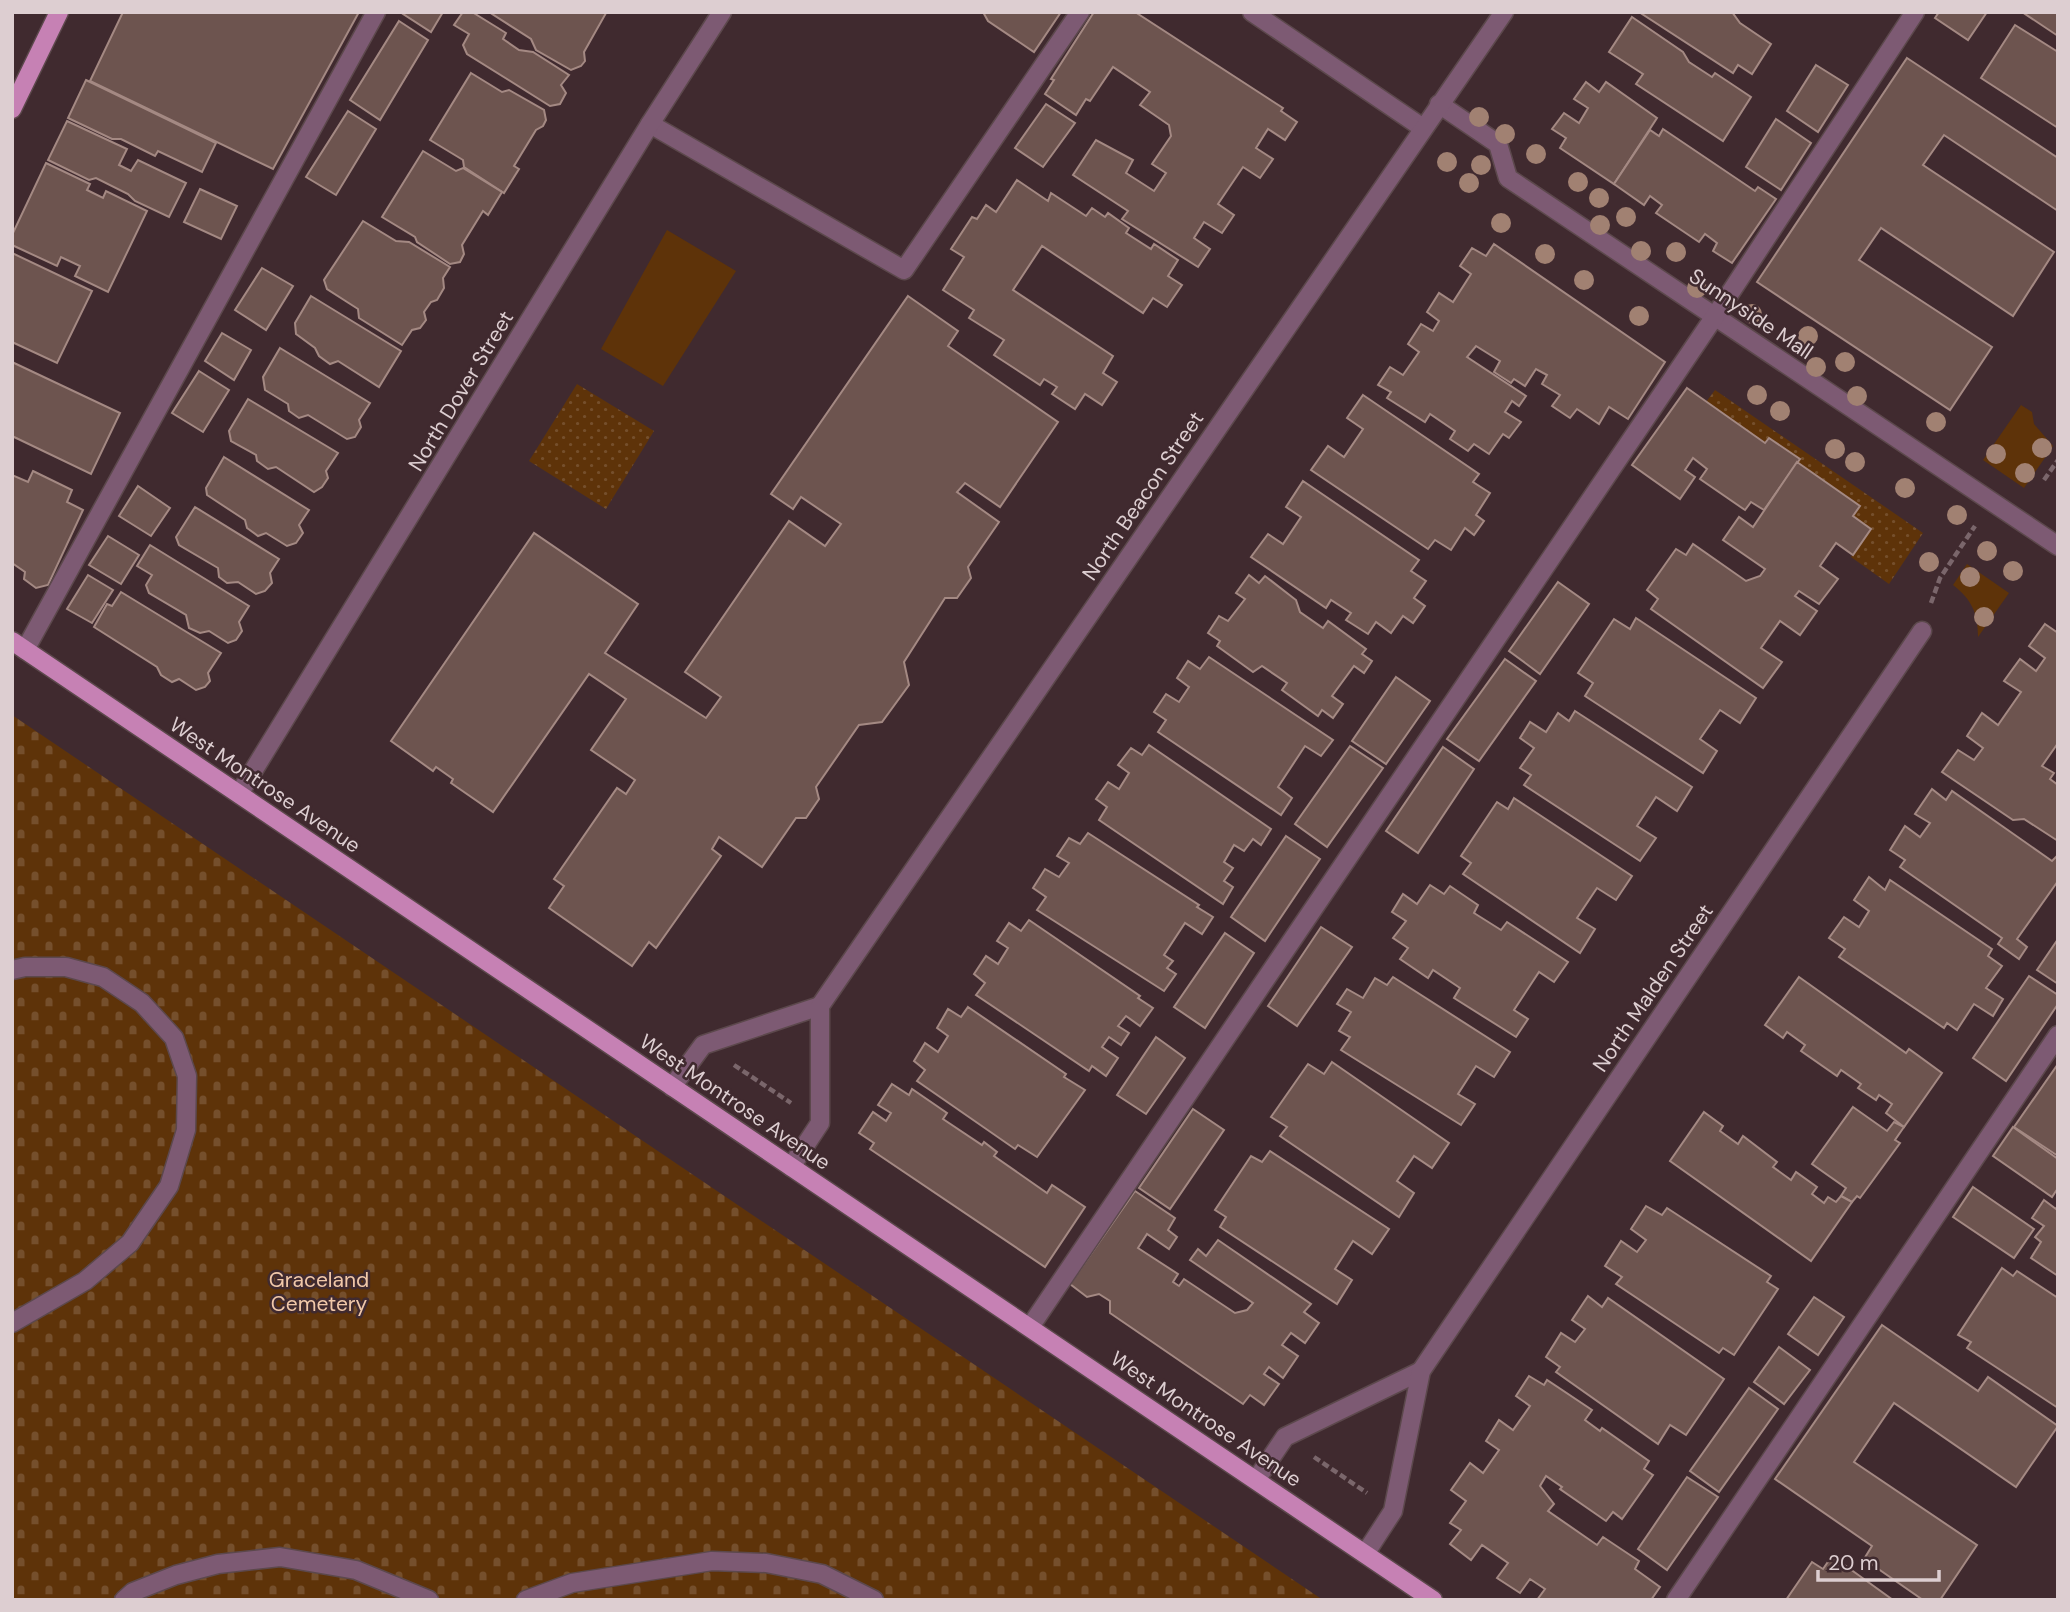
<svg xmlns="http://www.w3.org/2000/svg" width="2070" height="1612" font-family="'DM Sans',sans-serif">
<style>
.grass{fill:url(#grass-dots)}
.cemetery{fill:url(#cemetery-stones)}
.garden{fill:#5e3309}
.building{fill:#6d544f;stroke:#a48983;stroke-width:2}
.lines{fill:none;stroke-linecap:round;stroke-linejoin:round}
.minor-casing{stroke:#5c484c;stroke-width:21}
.major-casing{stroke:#5c484c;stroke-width:21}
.path{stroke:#7a666b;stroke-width:4.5;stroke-dasharray:7 3.5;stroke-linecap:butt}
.minor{stroke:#7d5a73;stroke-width:18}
.major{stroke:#c681b4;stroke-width:18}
.tree{fill:#a18172}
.labels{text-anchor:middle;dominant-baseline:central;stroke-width:5;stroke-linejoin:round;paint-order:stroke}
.street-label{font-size:21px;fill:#ddced1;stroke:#402a2f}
.park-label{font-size:21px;fill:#f1c8a9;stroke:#402a2f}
</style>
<defs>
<pattern id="grass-dots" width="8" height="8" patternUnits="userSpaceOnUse" patternTransform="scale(1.75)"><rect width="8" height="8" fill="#5e3309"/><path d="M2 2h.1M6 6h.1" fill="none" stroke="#754f2c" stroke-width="1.8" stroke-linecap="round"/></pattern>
<pattern id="cemetery-stones" width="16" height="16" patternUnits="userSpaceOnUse" patternTransform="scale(1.75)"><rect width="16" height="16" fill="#5e3309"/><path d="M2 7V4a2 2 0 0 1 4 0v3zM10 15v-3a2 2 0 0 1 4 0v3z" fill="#754f2c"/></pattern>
</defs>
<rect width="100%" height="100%" fill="#402a2f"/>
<g class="grass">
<path d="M577,384L654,431L606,509L529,461Z"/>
<path d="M1715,390L1923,533L1889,584L1851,557L1871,529L1853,516L1860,506L1797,462L1799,458L1770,438L1765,443L1706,402Z"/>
</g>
<path class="cemetery" d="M12,715L1323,1600H12Z"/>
<g class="garden">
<path d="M667,230L736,271L663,386L601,349Z"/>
<path d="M2021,405L2032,412L2034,424L2053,446L2024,488L1983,460Z"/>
<path d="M1967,564L2009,593L1978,637C1978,613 1972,600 1953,585Z"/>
</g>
<g class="building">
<path d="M123,12H359L273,169L90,81Z"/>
<path d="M400,12H443L431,32Z"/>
<path d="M463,12H472L506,33L503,39L519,50L533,52L569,75L561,85L566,93L560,104L550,106L467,54L463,45L469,34L454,25Z"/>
<path d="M489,12H610L606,13L584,52L585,61L581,66L571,70L536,50L531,39Z"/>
<path d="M983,12H1061L1034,52L988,21Z"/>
<path d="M1094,12H1135L1283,108L1281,111L1297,122L1285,140L1268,129L1256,148L1273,159L1260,178L1243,167L1218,204L1234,215L1222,233L1204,222L1194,238L1210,249L1198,267L1122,219L1128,211L1073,175L1096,140L1133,160L1126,173L1154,191L1166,173L1152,164L1171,136L1169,125L1140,105L1150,92L1113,67L1090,101L1086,99L1076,115L1045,94L1054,80L1051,79Z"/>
<path d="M1639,12H1732L1740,23L1771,44L1752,74L1738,65L1733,73Z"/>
<path d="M1939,12H1987L1968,40L1935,18Z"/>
<path d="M2022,12H2058V36Z"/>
<path d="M1632,17L1683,52L1689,62L1712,77L1715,73L1751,97L1723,141L1636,84L1643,74L1609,52Z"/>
<path d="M399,21L428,40L380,120L350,100Z"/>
<path d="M2015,25L2058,52V128L1981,78Z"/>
<path d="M1907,58L2058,158V211L1944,135L1923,165L2054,252L2013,316L1881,228L1859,260L1992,347L1950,410L1757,282Z"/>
<path d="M1816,65L1848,85L1818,132L1787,111Z"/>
<path d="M471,73L502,92L509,90L544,110L546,120L543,126L536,130L514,166L519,169L504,193L464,167L463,160L430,140Z"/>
<path d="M86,80L216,143L202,172L158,151L155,156L121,139H112L68,118Z"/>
<path d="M1586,82L1599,92L1606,82L1657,118L1614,184L1560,148L1566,138L1552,129L1564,113L1579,123L1588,108L1574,99Z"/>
<path d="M1046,104L1075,123L1043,167L1015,148Z"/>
<path d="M348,111L376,129L336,195L306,177Z"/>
<path d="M1776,119L1811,143L1781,190L1746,167Z"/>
<path d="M67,121L127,149L119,165L131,171L138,160L186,183L169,217L135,201L128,194L96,178L89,180L48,160Z"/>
<path d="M1663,129L1755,191L1758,187L1776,199L1732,263L1713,251L1717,243L1705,234L1699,242L1656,213L1662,205L1650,196L1644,205L1614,184L1650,130L1659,136Z"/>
<path d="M423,151L456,171L463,168L502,192L488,215L483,211L462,245L464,254L460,262L450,264L417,242L415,237L382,217Z"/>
<path d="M46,163L90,184L87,190L103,198L106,191L147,211L108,292L75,276L80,266L61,257L57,266L12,245V235Z"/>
<path d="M1017,180L1048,201L1051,193L1086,216L1092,208L1105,217L1108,213L1129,228L1126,233L1151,249L1154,244L1178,260L1168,276L1182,285L1167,307L1153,298L1143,313L1042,246L1013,290L1113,356L1103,373L1117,382L1102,405L1085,394L1075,409L1052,394L1057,387L1044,379L1040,385L994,355L1004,340L969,318L974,310L943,290L964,257L951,249L972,217L977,219L986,205L996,212Z"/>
<path d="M200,189L237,206L221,239L184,222Z"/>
<path d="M363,221L396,241L409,242L450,267L443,278L444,288L437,300L431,302L424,312L426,320L420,328L412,330L402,345L359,318L358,309L327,289L324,280Z"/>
<path d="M1494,244L1665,362L1628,419L1609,407L1599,424L1577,409L1570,418L1552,406L1560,395L1542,384L1547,375L1536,369L1525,386L1514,379L1511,383L1494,372L1500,361L1476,346L1467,357L1526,396L1519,406L1512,401L1505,412L1521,422L1509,438L1503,434L1489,454L1474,444L1468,451L1450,439L1455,431L1430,414L1425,422L1387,398L1391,392L1378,385L1390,367L1403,375L1419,352L1408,344L1421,324L1433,331L1439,321L1427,312L1439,293L1453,302L1471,274L1460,266L1472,248L1486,256Z"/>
<path d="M12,253L92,291L57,363L12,342Z"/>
<path d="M262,268L293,286L266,330L235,310Z"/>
<path d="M311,296L401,351L379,387L338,361L330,364L319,356L315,348L296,334L295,323Z"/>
<path d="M908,296L958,331L948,346L1058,422L1000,507L965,483L957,492L999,522L968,567L971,578L957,598H945L904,662L909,685L882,722L859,725L816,787L819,799L806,818H796L762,867L719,837L712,849L721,856L656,948L649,942L632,966L549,908L564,886L554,879L617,788L626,794L635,780L591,750L626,699L589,674L493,812L451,783L453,779L436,767L433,771L391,741L534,533L638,604L605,653L706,718L721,697L685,672L789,521L825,546L841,524L801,497L793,509L771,494Z"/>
<path d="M222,333L251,350L234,380L205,361Z"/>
<path d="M280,348L370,403L359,420L361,427L355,437L347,439L308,415L299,418L289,411L288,404L265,390L263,377Z"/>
<path d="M12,362L120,413L91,474L12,436Z"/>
<path d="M199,371L229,390L203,432L172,413Z"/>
<path d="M1687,388L1765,443L1769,438L1800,459L1764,510L1751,502L1745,510L1700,479L1707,469L1693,458L1685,470L1695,477L1680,499L1632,465Z"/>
<path d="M1363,395L1479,474L1473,482L1490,493L1476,515L1484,521L1474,535L1465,528L1451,550L1435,540L1428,549L1311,470L1328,446L1344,457L1363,429L1347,418Z"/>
<path d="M248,399L338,453L326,471L328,478L322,487L314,492L276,467L268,469L257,461L256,455L231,441L229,431Z"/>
<path d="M224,457L309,510L299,525L303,533L296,543L287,546L266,533L258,536L247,528L245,520L207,495L206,488Z"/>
<path d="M1797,462L1860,506L1853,516L1871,529L1853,555L1836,543L1820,566L1838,579L1819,604L1799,591L1795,596L1817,611L1800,635L1780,621L1761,648L1782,662L1763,688L1651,609L1658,599L1647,590L1676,549L1686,555L1693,544L1746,581L1760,576L1765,569L1723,540L1739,517L1753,527Z"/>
<path d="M33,471L72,490L67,502L83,510L48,585L36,588L24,579L25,572L12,563V475L28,482Z"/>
<path d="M1303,481L1419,560L1411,571L1426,581L1414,598L1425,606L1413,623L1403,616L1391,633L1376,622L1368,634L1346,620L1351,613L1331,600L1326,608L1251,557L1268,534L1283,544L1301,517L1286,507Z"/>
<path d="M138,486L170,508L151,536L119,516Z"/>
<path d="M195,507L279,559L270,573L272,583L265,591L256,594L238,582L227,583L219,577L218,568L179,545L176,537Z"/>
<path d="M108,536L139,555L121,584L89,565Z"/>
<path d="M150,545L249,606L239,622L242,631L236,640L228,643L209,631L200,633L189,628L186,615L149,593L146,585L152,575L137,566Z"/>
<path d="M88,575L113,590L92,623L67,609Z"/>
<path d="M1249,575L1259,583L1265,576L1296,600L1300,612L1323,628L1328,621L1366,649L1362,654L1372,661L1364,673L1354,666L1332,696L1343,704L1333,718L1322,710L1318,716L1282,690L1287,683L1262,666L1253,672L1217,646L1220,641L1208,633L1219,616L1228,621L1245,599L1236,593Z"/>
<path d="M1558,582L1589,604L1540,674L1509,651Z"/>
<path d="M121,592L221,653L208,673L210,681L205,687L196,690L179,679L172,682L161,675L157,667L94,627L107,604L112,606Z"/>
<path d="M1636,618L1756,698L1740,723L1720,710L1700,739L1717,751L1703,773L1585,696L1593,683L1578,673L1614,619L1630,629Z"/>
<path d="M2045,624L2058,633V743L2042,766L2054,773L2050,779L2058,785V841L2024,819L2013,820L1942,772L1958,750L1974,760L1983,748L1967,736L1982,713L1998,725L2021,692L2004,681L2020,659L2036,671L2045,658L2029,646Z"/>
<path d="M1209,657L1333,740L1321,756L1305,746L1278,787L1292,798L1281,815L1158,732L1166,720L1154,712L1166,694L1179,702L1189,687L1177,678L1188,661L1200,669Z"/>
<path d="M1505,659L1536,681L1479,761L1447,739Z"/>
<path d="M1396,677L1430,701L1386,764L1352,741Z"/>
<path d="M1575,711L1692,787L1677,811L1656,797L1637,826L1656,838L1640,861L1524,785L1531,775L1520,768L1534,748L1520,738L1530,722L1546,732L1558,713L1569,721Z"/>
<path d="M1149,745L1271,829L1261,845L1253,839L1244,851L1234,845L1224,862L1233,868L1224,881L1233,887L1223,904L1099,820L1107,807L1096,799L1108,782L1119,789L1129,773L1118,765L1131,748L1142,755Z"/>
<path d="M1350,746L1383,768L1327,847L1295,824Z"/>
<path d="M1443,747L1474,769L1418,853L1386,831Z"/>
<path d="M1932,789L1946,800L1952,791L2052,861L2058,855V881L2017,939L2027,947L2019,959L1998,944L2002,938L1900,867L1905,860L1890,850L1905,826L1920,837L1930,823L1915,814Z"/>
<path d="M1514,798L1632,876L1616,900L1597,888L1577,918L1595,929L1580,953L1463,874L1471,863L1461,856L1497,802L1508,809Z"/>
<path d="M1088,833L1199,905L1197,907L1213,917L1202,934L1185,923L1164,955L1173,961L1167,968L1176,974L1164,991L1037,910L1046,897L1033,888L1045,869L1059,877L1069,863L1057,856L1069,838L1080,844Z"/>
<path d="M1286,836L1320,859L1265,941L1231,917Z"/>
<path d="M1869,877L1885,890L1890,880L1992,949L1988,956L2002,966L1986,988L2003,999L1993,1016L1974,1004L1957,1030L1947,1023L1944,1028L1839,957L1845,949L1829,938L1844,917L1859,927L1869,911L1854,900Z"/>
<path d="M1430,885L1444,894L1450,886L1478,905L1474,913L1501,930L1507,922L1568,962L1554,982L1539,972L1514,1010L1528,1019L1516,1037L1454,998L1460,988L1433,970L1428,978L1400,959L1408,948L1393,938L1406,921L1392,912L1403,894L1417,904Z"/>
<path d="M1029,920L1140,996L1138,998L1153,1008L1140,1026L1126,1016L1118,1026L1129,1033L1121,1045L1109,1037L1102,1047L1118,1058L1106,1076L1092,1066L1089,1071L976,995L985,983L974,974L986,956L998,964L1008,948L997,941L1009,923L1021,931Z"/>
<path d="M1321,927L1352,947L1297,1026L1268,1006Z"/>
<path d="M1225,933L1254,953L1205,1028L1174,1007Z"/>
<path d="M2058,939V984L2037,970Z"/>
<path d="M2029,976L2058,995V1004L2006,1081L1973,1058Z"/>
<path d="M1393,977L1510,1052L1494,1077L1476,1066L1458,1094L1475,1104L1461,1125L1341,1050L1350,1037L1339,1031L1351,1012L1337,1004L1347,989L1363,998L1375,978L1387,985Z"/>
<path d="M1799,977L1906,1053L1909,1049L1942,1073L1904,1127L1886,1113L1892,1104L1879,1095L1876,1100L1858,1088L1861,1084L1841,1070L1837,1076L1801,1051L1805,1045L1787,1032L1783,1038L1765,1025Z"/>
<path d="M968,1007L1066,1074L1064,1077L1085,1090L1037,1157L1018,1145L1015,1149L917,1081L925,1070L914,1061L925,1043L938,1052L948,1036L937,1028L948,1009L961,1017Z"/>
<path d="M1156,1037L1185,1058L1146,1114L1117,1095Z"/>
<path d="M1332,1062L1449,1143L1432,1168L1414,1156L1397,1181L1414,1193L1399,1217L1280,1136L1287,1127L1271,1117L1308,1064L1324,1074Z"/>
<path d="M2058,1064V1156L2014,1127Z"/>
<path d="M892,1084L909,1095L912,1089L947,1113L943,1119L982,1145L984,1142L997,1152L994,1156L1047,1193L1052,1185L1085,1207L1045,1267L870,1149L874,1143L859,1133L873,1112L886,1121L891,1113L878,1105Z"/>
<path d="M1853,1107L1887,1131L1894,1122L1904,1127L1895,1140L1900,1143L1860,1198L1857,1196L1852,1202L1841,1196L1846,1188L1812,1164Z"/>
<path d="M1193,1109L1224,1130L1170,1209L1139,1188Z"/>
<path d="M1704,1112L1723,1126L1720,1131L1738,1144L1743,1136L1777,1162L1773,1167L1791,1180L1796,1172L1817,1187L1812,1194L1824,1203L1828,1197L1836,1202L1841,1196L1852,1202L1811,1261L1670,1161Z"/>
<path d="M2013,1127L2058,1159V1188L2052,1197L1993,1156Z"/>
<path d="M1270,1151L1389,1229L1372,1254L1353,1241L1335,1269L1352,1280L1337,1304L1220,1227L1226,1217L1215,1210L1251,1156L1262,1162Z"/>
<path d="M1973,1187L2034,1229L2014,1258L1953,1217Z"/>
<path d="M1135,1191L1175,1218L1168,1230L1177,1237L1169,1249L1147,1234L1138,1248L1178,1274L1173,1282L1179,1286L1184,1279L1235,1313L1247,1310L1253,1303L1190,1260L1198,1249L1206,1256L1218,1240L1311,1304L1304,1312L1319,1323L1305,1343L1291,1333L1282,1345L1298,1356L1283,1378L1269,1367L1264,1374L1279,1384L1264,1405L1250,1395L1243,1404L1110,1313V1301L1099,1294L1087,1297L1070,1284Z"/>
<path d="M2044,1200L2056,1209L2058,1205V1276L2031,1258L2041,1242L2035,1237L2044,1226L2032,1218Z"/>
<path d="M1646,1206L1662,1215L1667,1208L1771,1276L1767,1282L1778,1289L1734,1355L1723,1348L1719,1353L1616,1284L1622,1277L1605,1266L1621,1241L1637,1252L1646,1240L1631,1229Z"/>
<path d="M2002,1268L2013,1276L2017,1271L2058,1298V1408L1967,1348L1971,1342L1958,1335Z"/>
<path d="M1588,1296L1602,1307L1608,1298L1724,1379L1686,1435L1670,1425L1658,1444L1556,1372L1560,1367L1546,1357L1561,1333L1575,1342L1585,1329L1572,1320Z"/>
<path d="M1814,1297L1844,1317L1818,1355L1788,1334Z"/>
<path d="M1882,1325L1978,1391L1988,1377L2058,1426L2016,1487L1894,1403L1854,1462L1977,1545L1940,1600H1923L1864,1559L1872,1546L1775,1479Z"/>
<path d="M1779,1347L1810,1370L1784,1404L1754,1382Z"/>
<path d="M1529,1376L1544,1385L1547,1380L1592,1410L1585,1420L1600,1431L1602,1428L1649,1461L1644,1469L1653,1475L1622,1519L1613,1512L1606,1521L1560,1489L1562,1487L1546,1476L1540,1486L1554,1504L1548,1511L1597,1545L1603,1537L1639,1561L1635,1569L1660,1587L1651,1600H1537L1545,1589L1530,1579L1520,1593L1497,1578L1508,1563L1482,1545L1471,1560L1450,1544L1461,1530L1450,1523L1466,1501L1451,1490L1470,1463L1483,1473L1499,1450L1486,1441L1499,1420L1513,1430L1530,1406L1516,1396Z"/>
<path d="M1749,1388L1778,1409L1719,1492L1690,1471Z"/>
<path d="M1687,1477L1718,1497L1667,1570L1638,1549Z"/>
<path d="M1832,1556L1893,1600H1786L1812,1562L1823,1569Z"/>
</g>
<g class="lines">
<defs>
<g id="minor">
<path d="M1252,12L1423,128"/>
<path d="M1439,104L1498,144L1508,178L2058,546"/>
<path d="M650,124L904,270L1080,12"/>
<path d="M25,650L376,12"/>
<path d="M239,794L650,124L722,12"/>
<path d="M12,970L25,967H66L103,977L142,1003L174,1038L187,1076L186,1130L169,1186L130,1243L85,1281L12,1323"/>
<path d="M672,1087L703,1045L820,1006"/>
<path d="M791,1167L820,1123V1006L1504,12"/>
<path d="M1030,1327L1715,316L1915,12"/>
<path d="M1256,1480L1285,1437L1421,1371"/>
<path d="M1365,1554L1393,1511L1421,1371L1922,631"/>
<path d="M124,1600L133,1592L176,1575L218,1564L280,1557L356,1570L429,1600"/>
<path d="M526,1600L572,1583L712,1561L766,1563L822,1574L874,1600"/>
<path d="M1676,1600L2058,1035"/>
</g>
<g id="major">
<path d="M12,109L59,12"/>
<path d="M12,641L1433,1600"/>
</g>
</defs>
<use href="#minor" class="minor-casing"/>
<use href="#major" class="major-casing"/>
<g class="path">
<path d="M2044,480L2058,460"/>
<path d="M1931,603L1940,578L1975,526"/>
<path d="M734,1065L791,1103"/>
<path d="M1314,1457L1367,1493"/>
</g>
<use href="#minor" class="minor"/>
<use href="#major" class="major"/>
</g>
<g class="tree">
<circle cx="1479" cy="117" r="10"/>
<circle cx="1505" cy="134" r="10"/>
<circle cx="1536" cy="154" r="10"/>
<circle cx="1447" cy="162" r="10"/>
<circle cx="1481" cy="165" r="10"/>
<circle cx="1578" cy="182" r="10"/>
<circle cx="1469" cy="183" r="10"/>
<circle cx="1599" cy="198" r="10"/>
<circle cx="1626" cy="217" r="10"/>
<circle cx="1501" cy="223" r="10"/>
<circle cx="1600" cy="225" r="10"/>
<circle cx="1641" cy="251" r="10"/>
<circle cx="1676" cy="252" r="10"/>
<circle cx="1545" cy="254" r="10"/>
<circle cx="1584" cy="280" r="10"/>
<circle cx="1697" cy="288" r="10"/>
<circle cx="1752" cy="314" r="10"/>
<circle cx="1639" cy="316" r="10"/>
<circle cx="1808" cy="336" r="10"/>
<circle cx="1845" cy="362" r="10"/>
<circle cx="1816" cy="367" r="10"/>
<circle cx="1757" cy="395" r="10"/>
<circle cx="1857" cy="396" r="10"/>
<circle cx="1780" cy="411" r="10"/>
<circle cx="1936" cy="422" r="10"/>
<circle cx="2042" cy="448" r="10"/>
<circle cx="1835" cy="449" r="10"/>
<circle cx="1996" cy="454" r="10"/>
<circle cx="1855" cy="462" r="10"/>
<circle cx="2025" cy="473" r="10"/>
<circle cx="1905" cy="488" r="10"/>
<circle cx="1957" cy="515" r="10"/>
<circle cx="1987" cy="551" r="10"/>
<circle cx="1929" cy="562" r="10"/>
<circle cx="2013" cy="571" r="10"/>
<circle cx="1970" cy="577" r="10"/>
<circle cx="1984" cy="617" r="10"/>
</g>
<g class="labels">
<g class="street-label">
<text transform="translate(1751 314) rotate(34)">Sunnyside Mall</text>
<text transform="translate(461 391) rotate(-59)">North Dover Street</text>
<text transform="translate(1143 496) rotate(-56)">North Beacon Street</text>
<text transform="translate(265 785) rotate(34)">West Montrose Avenue</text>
<text transform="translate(1653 988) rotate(-56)">North Malden Street</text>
<text transform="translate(735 1102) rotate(34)">West Montrose Avenue</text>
<text transform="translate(1206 1419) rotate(34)">West Montrose Avenue</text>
</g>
<g class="park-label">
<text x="319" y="1280">Graceland<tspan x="319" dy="24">Cemetery</tspan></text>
</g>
</g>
<rect width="2070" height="1612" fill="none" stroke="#ddced1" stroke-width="28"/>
<path d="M1818 1570v10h121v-10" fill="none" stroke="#ddced1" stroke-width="3.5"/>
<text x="1828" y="1570" font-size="21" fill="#ddced1" stroke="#402a2f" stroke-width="5" paint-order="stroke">20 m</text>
</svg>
